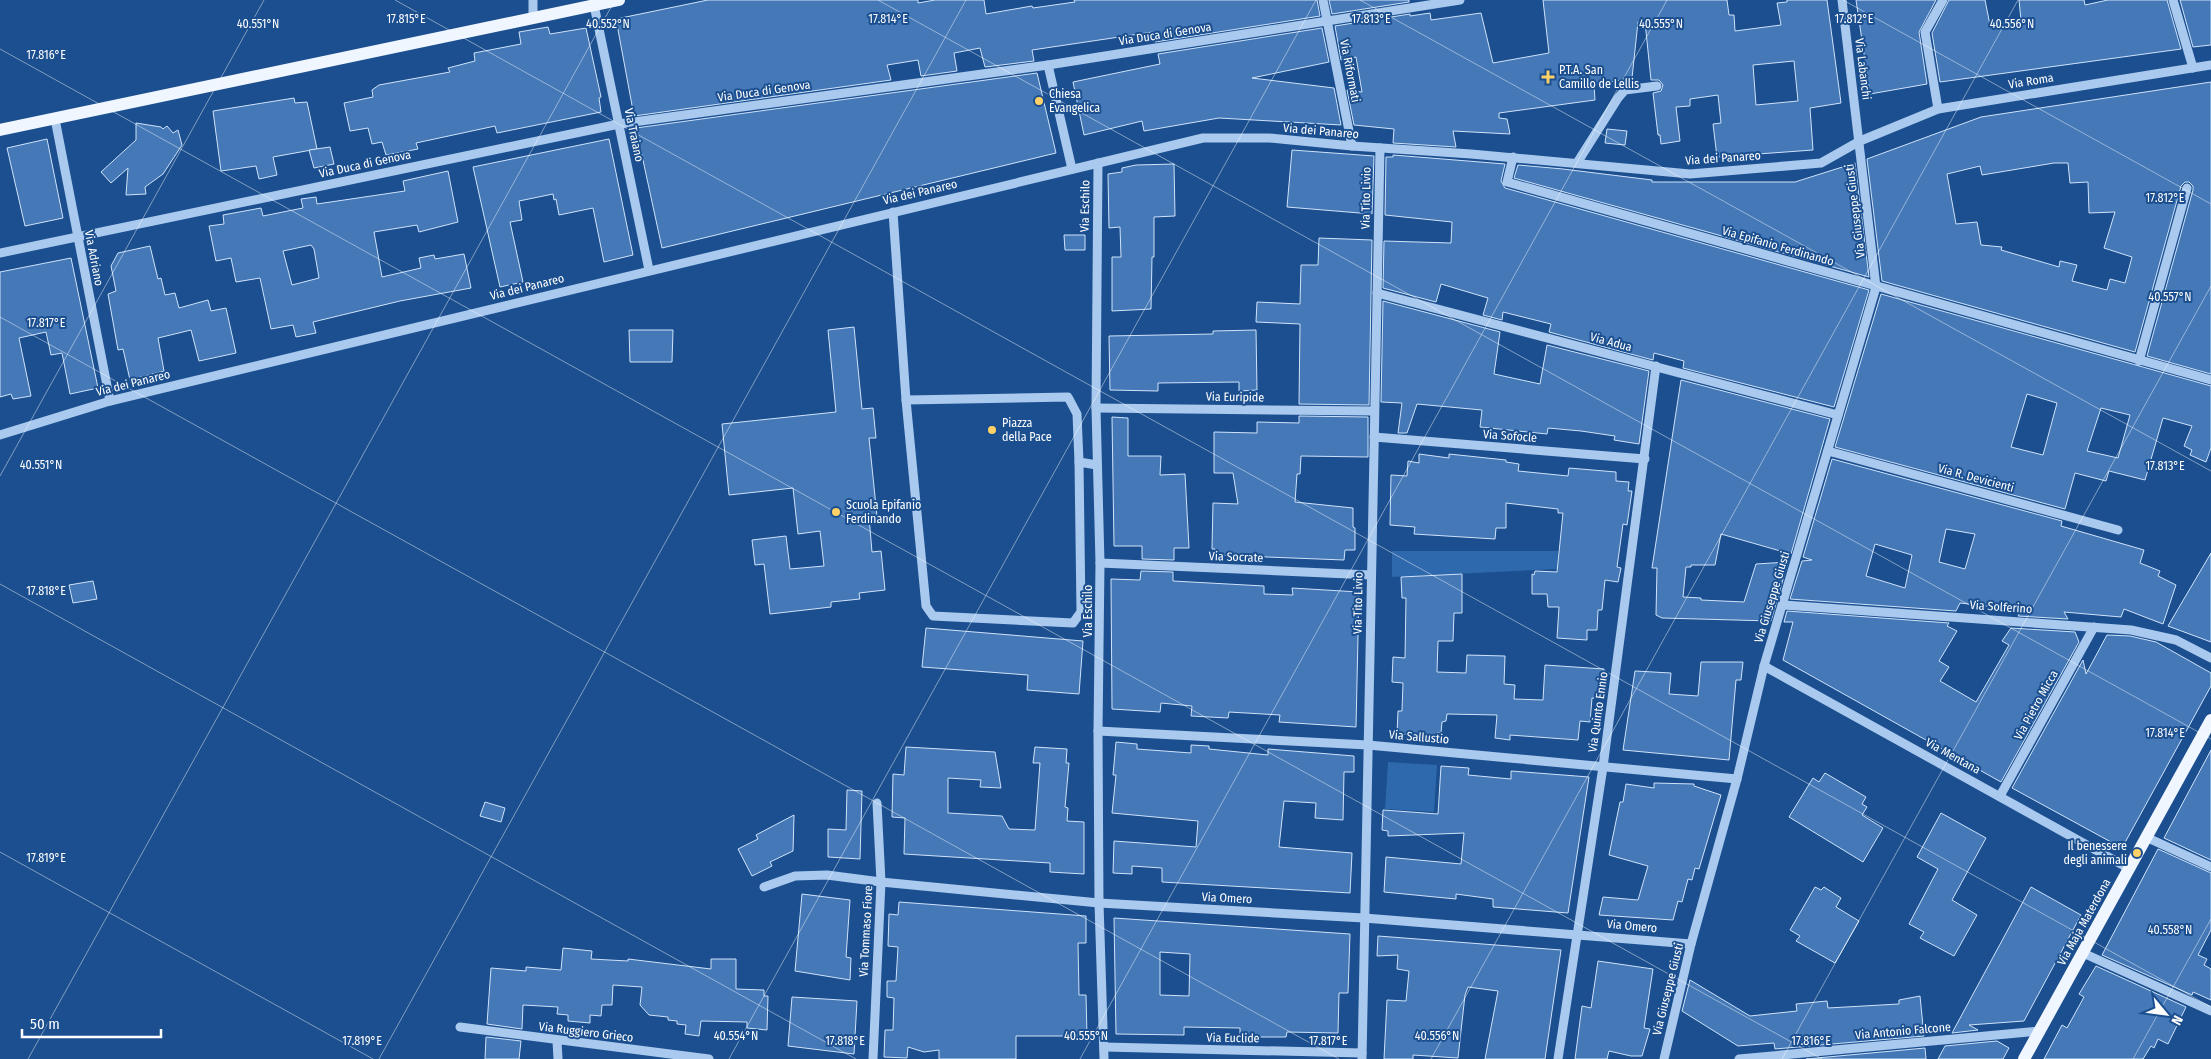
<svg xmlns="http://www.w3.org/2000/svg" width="2211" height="1059" font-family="'Fira Sans Condensed',sans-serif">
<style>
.green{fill:#2e69ad}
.building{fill:#4478b7;stroke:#cfe3fa;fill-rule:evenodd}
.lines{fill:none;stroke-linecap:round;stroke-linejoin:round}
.minor{stroke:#a9c9ee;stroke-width:9}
.major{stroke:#f0f6ff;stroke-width:12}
.ticks{fill:none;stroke:#fff;stroke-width:1;stroke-opacity:0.45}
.poi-dot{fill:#ffd166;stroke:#1b4f8f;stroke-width:2}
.labels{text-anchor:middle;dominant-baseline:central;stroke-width:4;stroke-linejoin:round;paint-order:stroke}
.street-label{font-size:12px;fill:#fff;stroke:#1b4f8f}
.poi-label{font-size:12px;fill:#fff;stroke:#1b4f8f;text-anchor:start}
.ticks-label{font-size:12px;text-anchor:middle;fill:#fff;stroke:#1b4f8f;stroke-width:4;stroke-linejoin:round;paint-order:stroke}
</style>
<rect width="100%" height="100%" fill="#1b4f8f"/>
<g class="green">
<path d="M1392,551H1558L1557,569L1392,577Z"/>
<path d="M1388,762L1437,765L1434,812L1385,809Z"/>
</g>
<g class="building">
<path d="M708,0H918V3L935,0H984L986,14L1032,6L1033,8L1075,2L1074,0H1317L1320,16L1155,42L1153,32L1032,50L1034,61L985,67L980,48L954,53L957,71L921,76L918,60L887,65L891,80L634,116L616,19Z"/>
<path d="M1329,0H1409V2L1332,14Z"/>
<path d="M1543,0H1727L1729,15H1734L1735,31L1781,25L1777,3L1787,2V0H1827L1841,103L1810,108L1813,150L1717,157L1713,124L1721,123L1718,95L1690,99V106L1676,107L1680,141L1661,144L1660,135H1658L1653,93L1661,91L1663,85L1659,80H1651L1645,22H1638L1632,78L1594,85L1595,100L1499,113V118L1507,119L1510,134L1453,131L1456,147L1393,143L1394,129L1354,125L1347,90L1362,92L1356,57L1341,60L1335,26L1410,14V16L1430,13L1431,20L1481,13L1493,63L1549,53ZM1794,61L1798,101L1756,105L1753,65Z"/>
<path d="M1856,0H1936L1919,32L1927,84L1870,94Z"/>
<path d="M1949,0H1985L1990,25L2021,20L2019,0H2084L2085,5L2108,0H2167L2181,49L1940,82L1932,33Z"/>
<path d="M2180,0H2211V45L2193,47Z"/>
<path d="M548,27L550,34L586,28L601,97L599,98L601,112L497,133L495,126L416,143L418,149L386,155L382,142L372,144L368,128L350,131L344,103L373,97L372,90L379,85L450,72L448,68L475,61L474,53L521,44L519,32Z"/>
<path d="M1322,28L1329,62L1252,78L1334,88L1341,125L1219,118L1144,131L1142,121L1084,135L1073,82L1160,64L1158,54Z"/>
<path d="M1037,73L1056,153L662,248L636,128Z"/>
<path d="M2211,82V374L2147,356L2193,190V186L2189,182H2185L2181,186L2135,352L1882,281L1867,159L1981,117ZM2054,163H2068L2070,183L2088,182L2089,213L2115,212L2104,248L2132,257L2125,283L2110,279L2107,290L2072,281L2077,265L2060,261L2059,267L2001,250L2002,247L1981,245L1977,222L1956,224L1947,174L1980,166L1982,175Z"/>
<path d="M294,98L295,103L307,102L317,149L273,157L277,175L259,179L256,166L221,171L213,111Z"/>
<path d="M136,123L161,127L163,129L167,126L173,133L178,130L182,145L163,174L145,187L146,194L126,195L128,168L111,183L101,172L136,140Z"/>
<path d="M1607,129L1627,131L1625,145L1605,143Z"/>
<path d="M47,139L63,218L25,226L7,148Z"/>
<path d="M609,139L633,255L604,262L593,208L559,215L556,199L554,200L553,194L519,201L522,220L510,222L523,282L500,287L473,167Z"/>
<path d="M330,147L334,164L314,168L309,150Z"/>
<path d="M1292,150L1374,156L1372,214L1287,207Z"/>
<path d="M1393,155L1505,164L1501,181L1505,188L1869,290L1834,407L1683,368L1684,361L1654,353L1653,360L1549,332L1551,324L1503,312L1502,320L1483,315L1488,298L1441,284L1436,302L1383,288L1384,241L1451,243L1452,222L1385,215L1386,157H1393Z"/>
<path d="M1855,163L1869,277L1514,178L1518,165L1563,169L1652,180V182H1795Z"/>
<path d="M1174,164L1175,216L1154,217V257H1152L1151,309L1112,311V257H1121L1120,227L1109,228L1108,174L1122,172V168L1136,165Z"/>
<path d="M448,171L458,222L419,232L417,225L374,232L382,277L421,268L419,258L434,255L435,259L464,254L471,288L400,301L313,322L316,333L296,337L293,325L271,329L260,278L236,282L231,258L216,261L209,226L224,224L223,215L261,208L263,216L303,208L301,199L316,197L317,204L405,191L403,181ZM311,245L314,249L319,278L292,285L283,251Z"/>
<path d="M1064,235H1085V250H1065Z"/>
<path d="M1319,238L1372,240L1369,405L1299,404L1300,324L1256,322L1257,302L1300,304L1301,265H1318Z"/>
<path d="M150,246L158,279L161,278L165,295L175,293L179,308L208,300L211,311L226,308L236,353L199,361L191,330L158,338L164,371L130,380L123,349L118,350L108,294L116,291L111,266L118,253Z"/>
<path d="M71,258L98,388L70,394L62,353L51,355L46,332L19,338L31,396L13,399L11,394L0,397V272Z"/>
<path d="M1881,294L2211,386V448L2206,462L2190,455L2192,450L2184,446L2192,426L2163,418L2145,480L2109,471L2106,481L2075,473L2065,509L1835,447ZM2027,394L2057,403L2043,455L2011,447ZM2101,408L2130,415L2118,458L2087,451Z"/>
<path d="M1383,301L1500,332L1494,374L1540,384L1547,345L1649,371L1639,444L1614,440L1615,436L1581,431L1548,428L1547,434L1480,427L1482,410L1417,404L1407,433H1398L1402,403L1381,402Z"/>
<path d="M854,327L862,409L873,408L876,438H869L877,516L869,517L872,552L881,551L885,590L859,593L860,599L831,602V607L770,614L764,564L755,565L752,540L786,536L790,569L824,566L820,531L798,534L793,488L729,495L722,424L836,412L828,330Z"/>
<path d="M629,330H673L672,362H630Z"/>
<path d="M1256,330L1257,390L1239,391V382L1158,383V391L1110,390L1109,336L1213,334V331Z"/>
<path d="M1681,380L1830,419L1791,554L1721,534L1715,565H1691V567H1686L1683,597L1701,598V600L1744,602L1756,564L1788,562L1771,621L1662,618L1656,615L1657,568H1652Z"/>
<path d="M1299,416L1368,417V457L1301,456L1300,474H1297L1295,502L1353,508V527L1355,528V550H1345L1344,560L1215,555V549H1212L1213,503L1238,504L1233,473H1214V432L1257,433V422L1299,423Z"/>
<path d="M1112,417L1128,418V456H1161L1160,475L1185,474L1189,548H1174V560L1142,559V546H1114Z"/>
<path d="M1419,454L1449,458V454L1506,460V462L1519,464L1518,471L1568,476L1569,468L1616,472V481L1629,482L1628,491H1632L1627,525L1623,524L1617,567L1621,568L1618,582L1605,580L1602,610H1598L1597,630H1587V640L1557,638L1559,607H1548L1547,594H1532V574L1534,575L1535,571L1557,572L1563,513H1558V509L1506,503V528H1496L1495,539L1414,534L1415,527L1390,525L1391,475L1407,476L1408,461L1419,463Z"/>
<path d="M1832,459L2062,521L2061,526L2144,550L2140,563L2160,571L2158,576L2176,585L2163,624L2124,609L2121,617L2064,612L2068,619L2018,616L2022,610L1960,603L1956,611L1790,599L1802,561L1812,560L1803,557ZM1946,529L1975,534L1965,569L1939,562ZM1875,544L1912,555L1905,588L1866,576Z"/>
<path d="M2211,553V642L2168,626Z"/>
<path d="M1141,571L1173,572V581L1264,586V594L1293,595L1292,588L1359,592L1356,727L1279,722L1280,715L1229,712L1228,718L1191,716L1192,706L1161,703L1160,712L1112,709L1111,579L1140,580Z"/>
<path d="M1462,574V613H1454L1453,641H1438L1437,672L1466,673L1467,655L1505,656L1504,684L1515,685L1514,699L1543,700L1545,665L1604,669L1601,690H1598L1597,698H1592L1590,722L1580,721L1578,740L1510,735V740L1495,738L1497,715L1447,714L1446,721L1442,722L1441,733H1437V736L1397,734L1398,711H1402L1403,683L1392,682L1393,657L1405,658L1406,598H1402L1401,577Z"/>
<path d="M93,581L97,599L73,603L69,585Z"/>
<path d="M1787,611L1949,623L1947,626L1957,631L1939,661L1949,667L1940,681L1976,702L2009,645L2002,641L2011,628L2075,632L2079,642L2001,782L1783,660L1793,622H1784Z"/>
<path d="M926,628L1083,641L1079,694L1027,690L1028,675L922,667Z"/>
<path d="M2107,635L2130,636L2156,642L2211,673V686L2122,848L2012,788L2083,660L2086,674Z"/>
<path d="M1701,662H1743L1741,680H1736L1729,760L1623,750L1635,671L1671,673L1669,694L1698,696Z"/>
<path d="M1116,742L1137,744V749L1191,753V745L1209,746V749L1268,755V749L1354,756V772H1344L1343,820L1315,818L1316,803L1284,801L1279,847L1352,853L1350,893L1162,882V868L1132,866V874L1113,873L1114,841L1196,847L1198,821L1112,813L1116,775H1113Z"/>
<path d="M906,747L995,752L1001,788L980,787L981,780L948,778V813L1002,816L1009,829L1035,830L1040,763H1033L1035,747L1067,749L1066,763H1069L1065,807L1068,808L1067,821L1084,822V874L1050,872V863L904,854L905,818L892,817L893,774L904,775Z"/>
<path d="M2211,750V860L2164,838Z"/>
<path d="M1441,766L1469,768L1468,775L1511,779V771L1589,777L1568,913L1493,907V899L1456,894V899L1384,892L1386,857L1461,864L1464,833L1388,836V831L1382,830L1383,810L1438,814Z"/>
<path d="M1825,773L1866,797L1862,804L1867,807L1862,815L1883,828L1863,862L1789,817L1813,778L1819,782Z"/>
<path d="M1654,783L1694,784V786L1721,795L1699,869L1695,868L1692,880L1688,879L1682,902L1678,901L1673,920L1599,915L1603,897L1638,900L1648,866L1609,855L1620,802H1623L1626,784L1654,788Z"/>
<path d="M847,790L862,791L860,859L828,857V829L846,830Z"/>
<path d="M485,802L505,808L501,822L480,816Z"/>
<path d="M1941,813L1986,838L1952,900L1977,915L1954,956L1920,938L1924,932L1909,924L1938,869L1917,857Z"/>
<path d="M794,815L793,851L770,862L772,866L752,876L738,849L758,839L756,835Z"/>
<path d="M2158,849L2211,873V930L2198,955L2207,959L2204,965L2211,969V1000L2193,992L2192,995L2102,955Z"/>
<path d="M1815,887L1821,890L1824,887L1841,898L1836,907L1859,921L1835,963L1796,941L1800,936L1790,930Z"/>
<path d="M2031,887L2081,915L2024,1021L1969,1025L1978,1030L1952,1033Z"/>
<path d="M802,894L850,900L846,957L851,958L850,980L795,971Z"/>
<path d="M899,902L1086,916V943H1078L1079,995H1086L1087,1036H1016V1059H939V1050L924,1052L908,1047L907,1058L884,1057L885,1030H893L894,998L887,997V981H896L898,947L888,946L889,914L898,915Z"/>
<path d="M1114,918L1350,934L1348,993H1339L1338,1033L1287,1032L1286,1037H1253L1240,1036V1028L1184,1027V1035L1116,1034ZM1160,952L1190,954L1189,996L1160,995Z"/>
<path d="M1378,936L1561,950L1545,1059H1485L1498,991L1468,987L1465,995L1458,1058L1413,1055V1059H1384L1387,1000L1406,1001L1409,971L1397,969L1398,955L1377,956Z"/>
<path d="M563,948L592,951L591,959L628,961V959L711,969V959H736V989L764,990V996H768L767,1030L747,1028V1022L701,1021L699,1036L685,1034L686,1025L677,1024V1021L668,1020V1017L649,1015L640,1005L642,987L613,985L612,1005H602L601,1016L590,1015V1023L568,1021V1015L557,1014L558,1007L523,1005L522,1029L487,1024L491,968L526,971V967L561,970Z"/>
<path d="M1598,961L1653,969L1644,1028L1650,1029L1642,1056H1631L1609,1051L1607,1059H1575L1582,1006L1591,1008Z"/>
<path d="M2096,966L2186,1007L2168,1044L2158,1039L2154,1048L2151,1046L2143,1059H2044L2062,1025L2067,1028L2084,997L2079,994Z"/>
<path d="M1690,980L1750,1016L1797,1011L1796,1004L1827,1001L1828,1008L1899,1004V1000L1920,996L1924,1036L1775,1049L1774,1043L1738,1046L1682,1011Z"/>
<path d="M792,997L857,1001L854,1054L788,1046Z"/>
<path d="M486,1037L521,1041L519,1059H485Z"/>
<path d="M1997,1041L2009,1048L2003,1059H1938L1945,1046Z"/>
<path d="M1925,1048L1926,1059H1806Z"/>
</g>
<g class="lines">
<g class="minor">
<path d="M1323,0L1352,146"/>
<path d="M2173,0L2193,68"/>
<path d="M594,5L649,270"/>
<path d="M533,17V0"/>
<path d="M1048,65L1072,169"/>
<path d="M1938,109L1925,32L1943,0"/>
<path d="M55,119L110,401"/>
<path d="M1513,157L1507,182L2211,380"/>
<path d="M1098,163L1096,408L1100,563L1098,731L1099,903L1104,1059"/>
<path d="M1577,163L1618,98L1625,90L1657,86"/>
<path d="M893,212L906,400L1068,397L1077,414L1079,462L1097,465"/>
<path d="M0,253L619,124L1048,65L1460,0"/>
<path d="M1377,293L1838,415"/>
<path d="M2139,361L2187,188"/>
<path d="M906,400L926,606L933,616L1073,623L1081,612L1079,462"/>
<path d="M1096,408L1374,411"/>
<path d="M0,435L110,401L1203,138H1269L1352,146L1471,154L1690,174L1821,163L1860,141L1938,109L2211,65"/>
<path d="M1374,437L1645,459"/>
<path d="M1828,451L2118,530"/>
<path d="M1100,563L1371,575"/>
<path d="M1784,605L2131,630L2176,640L2211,658"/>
<path d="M1764,666L2130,869"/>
<path d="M1098,731L1368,745L1737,779"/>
<path d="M2000,796L2094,627"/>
<path d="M2148,838L2211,867"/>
<path d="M764,887L795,876L827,875L881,882L1099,903L1364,918L1691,944"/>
<path d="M2083,953L2211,1011"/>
<path d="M460,1027L709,1059"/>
<path d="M557,1041L558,1059"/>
<path d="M1104,1047L1362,1053"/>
<path d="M873,1059L881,882L877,803"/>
<path d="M1362,1059L1380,148"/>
<path d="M1558,1059L1603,767L1656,366"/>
<path d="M1664,1059L1691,944L1737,779L1764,666L1876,287L1842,0"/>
<path d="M1739,1059L2040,1031"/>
</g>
<g class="major">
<path d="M0,130L619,0"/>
<path d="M2024,1059L2211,720"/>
</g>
</g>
<path class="ticks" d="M395,0L2211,1007M878,0L2211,739M1360,0L2211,471M1843,0L2211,204M0,49L1822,1059M0,317L1339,1059M0,476L264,0M0,584L856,1059M0,852L373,1059M28,1059L615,0M379,1059L966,0M729,1059L1316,0M1080,1059L1667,0M1431,1059L2018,0M1782,1059L2211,286M2133,1059L2211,919"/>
<g class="poi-dot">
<path d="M1545.5 69.5h5v5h5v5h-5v5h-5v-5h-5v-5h5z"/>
<circle cx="1039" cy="101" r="5"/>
<circle cx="992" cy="430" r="5"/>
<circle cx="836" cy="512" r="5"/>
<circle cx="2137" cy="853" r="5"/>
</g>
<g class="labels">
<g class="street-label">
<text transform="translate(1165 34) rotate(-9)">Via Duca di Genova</text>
<text transform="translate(1863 69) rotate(83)">Via Labanchi</text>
<text transform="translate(1350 71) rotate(79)">Via Riformati</text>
<text transform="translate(2031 81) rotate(-9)">Via Roma</text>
<text transform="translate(764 91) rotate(-8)">Via Duca di Genova</text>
<text transform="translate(1321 131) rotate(5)">Via dei Panareo</text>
<text transform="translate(634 135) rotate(78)">Via Traiano</text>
<text transform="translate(1723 158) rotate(-4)">Via dei Panareo</text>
<text transform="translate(365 164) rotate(-12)">Via Duca di Genova</text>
<text transform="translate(920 192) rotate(-13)">Via dei Panareo</text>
<text transform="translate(1366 198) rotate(-89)">Via Tito Livio</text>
<text transform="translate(1085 206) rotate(-89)">Via Eschilo</text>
<text transform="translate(1855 211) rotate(-97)">Via Giuseppe Giusti</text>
<text transform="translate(1778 246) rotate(16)">Via Epifanio Ferdinando</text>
<text transform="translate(94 258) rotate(79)">Via Adriano</text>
<text transform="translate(527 287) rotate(-14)">Via dei Panareo</text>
<text transform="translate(1611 342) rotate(15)">Via Adua</text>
<text transform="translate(133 383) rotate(-14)">Via dei Panareo</text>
<text transform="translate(1235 397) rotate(1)">Via Euripide</text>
<text transform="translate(1510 436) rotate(4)">Via Sofocle</text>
<text transform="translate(1976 478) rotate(15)">Via R. Devicienti</text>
<text transform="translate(1236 557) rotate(2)">Via Socrate</text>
<text transform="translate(1772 597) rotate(-73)">Via Giuseppe Giusti</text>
<text transform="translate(1358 603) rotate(-89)">Via Tito Livio</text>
<text transform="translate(2001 607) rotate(4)">Via Solferino</text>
<text transform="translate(1088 611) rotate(-90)">Via Eschilo</text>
<text transform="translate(2036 705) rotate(-61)">Via Pietro Micca</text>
<text transform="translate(1598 712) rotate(-82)">Via Quinto Ennio</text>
<text transform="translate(1419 737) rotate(5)">Via Sallustio</text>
<text transform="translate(1953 756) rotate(29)">Via Mentana</text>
<text transform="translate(1227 898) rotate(3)">Via Omero</text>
<text transform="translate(2084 922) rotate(-61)">Via Maja Materdona</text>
<text transform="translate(1632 926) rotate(5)">Via Omero</text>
<text transform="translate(866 931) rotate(-87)">Via Tommaso Fiore</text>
<text transform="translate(1668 989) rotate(-76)">Via Giuseppe Giusti</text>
<text transform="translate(1903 1031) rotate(-5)">Via Antonio Falcone</text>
<text transform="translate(586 1032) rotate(7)">Via Ruggiero Grieco</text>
<text transform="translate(1233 1038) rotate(1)">Via Euclide</text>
</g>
<g class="poi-label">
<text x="1559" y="70">P.T.A. San<tspan x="1559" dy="14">Camillo de Lellis</tspan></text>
<text x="1049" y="94">Chiesa<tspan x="1049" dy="14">Evangelica</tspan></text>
<text x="1002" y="423">Piazza<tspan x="1002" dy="14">della Pace</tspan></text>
<text x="846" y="505">Scuola Epifanio<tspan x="846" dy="14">Ferdinando</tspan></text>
<text x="2127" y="846" text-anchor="end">Il benessere<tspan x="2127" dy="14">degli animali</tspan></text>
</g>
</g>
<g class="ticks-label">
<text x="406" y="23">17.815°E</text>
<text x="1854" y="23">17.812°E</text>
<text x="888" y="23">17.814°E</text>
<text x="1371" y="23">17.813°E</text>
<text x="258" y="28">40.551°N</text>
<text x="608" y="28">40.552°N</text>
<text x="1661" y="28">40.555°N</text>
<text x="2012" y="28">40.556°N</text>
<text x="46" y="59">17.816°E</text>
<text x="2165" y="202">17.812°E</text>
<text x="2170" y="301">40.557°N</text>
<text x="46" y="327">17.817°E</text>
<text x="41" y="469">40.551°N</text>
<text x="2165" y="470">17.813°E</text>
<text x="46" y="595">17.818°E</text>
<text x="2165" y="737">17.814°E</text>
<text x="46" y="862">17.819°E</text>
<text x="2170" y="934">40.558°N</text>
<text x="736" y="1040">40.554°N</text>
<text x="1086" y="1040">40.555°N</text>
<text x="1437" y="1040">40.556°N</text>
<text x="362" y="1045">17.819°E</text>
<text x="845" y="1045">17.818°E</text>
<text x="1328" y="1045">17.817°E</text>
<text x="1811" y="1045">17.816°E</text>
</g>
<g transform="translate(2166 1014) rotate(119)" stroke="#1b4f8f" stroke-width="4" paint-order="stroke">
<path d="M0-4L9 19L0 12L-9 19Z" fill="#ffffff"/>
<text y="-8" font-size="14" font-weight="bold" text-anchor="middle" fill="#ffffff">N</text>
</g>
<path d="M22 1029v8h139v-8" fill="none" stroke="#ffffff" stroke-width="2.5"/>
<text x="30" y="1029" font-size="15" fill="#ffffff" stroke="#1b4f8f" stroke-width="4" paint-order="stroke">50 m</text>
</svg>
